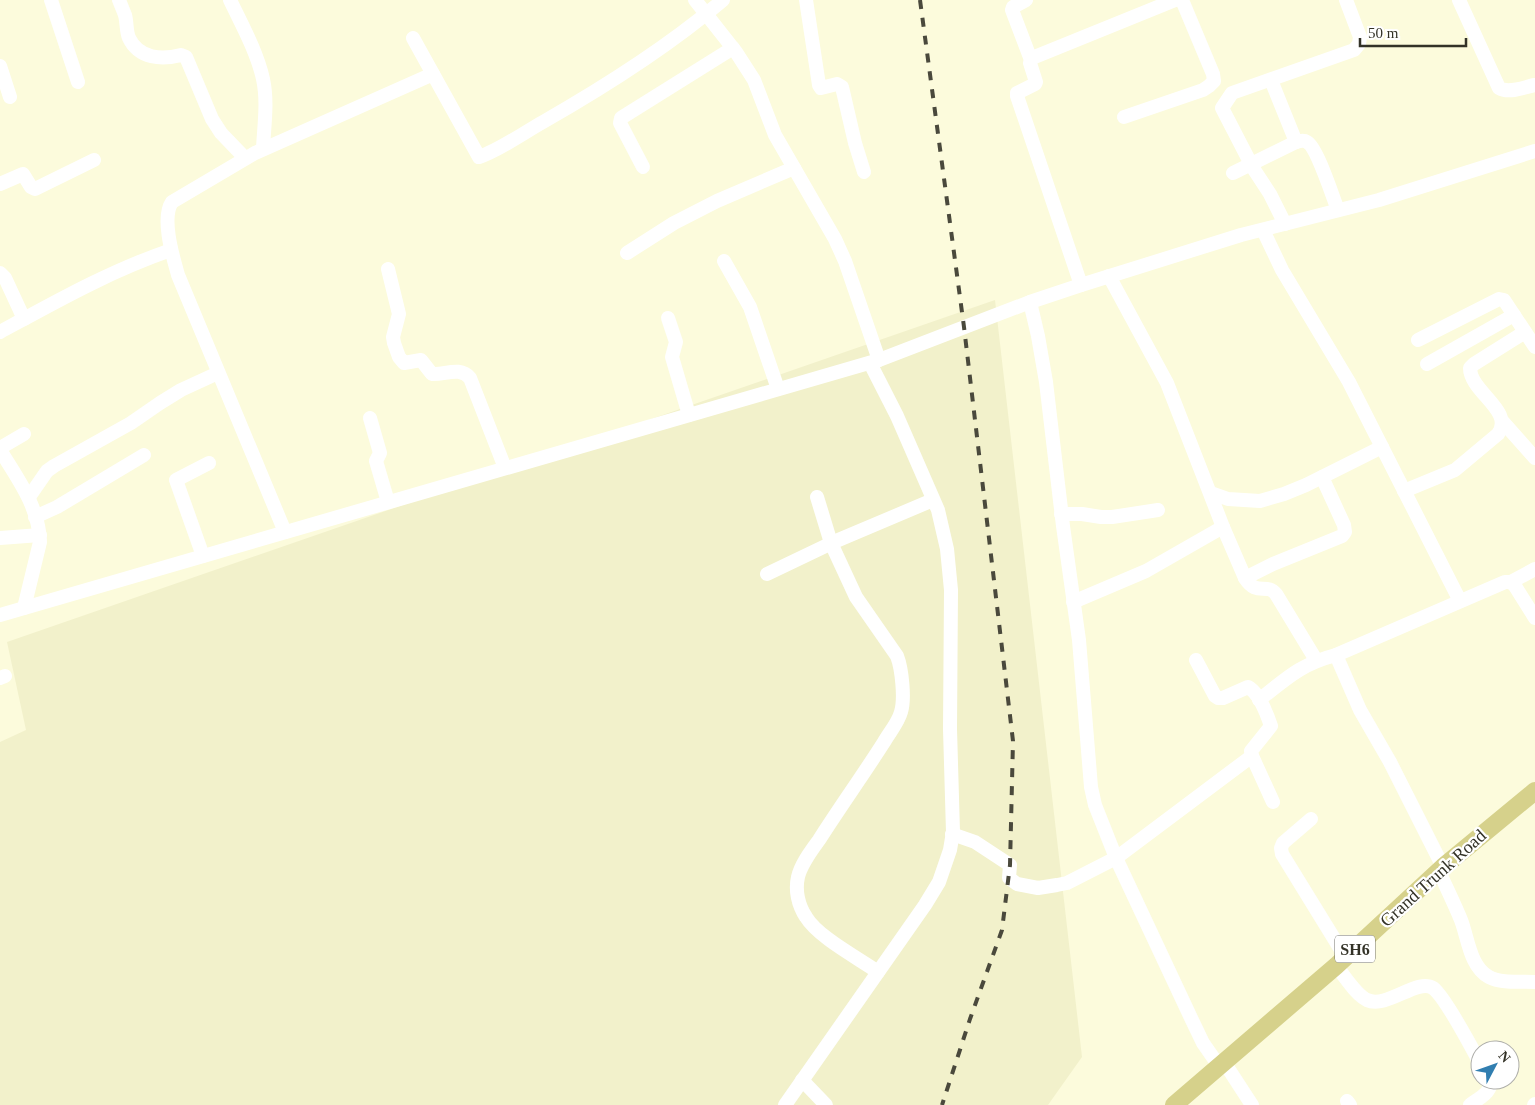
<svg xmlns="http://www.w3.org/2000/svg" width="1535" height="1105" font-family="Georgia,serif">
<style>
.built{fill:#f2f1cb}
.lines{fill:none;stroke-linecap:round;stroke-linejoin:round}
.minor{stroke:#fff;stroke-width:14}
.major{stroke:#d6d18b;stroke-width:18}
.rail{stroke:#4a493c;stroke-width:4;stroke-dasharray:9 9;stroke-linecap:butt}
.labels{text-anchor:middle;dominant-baseline:central;stroke-width:4.5;stroke-linejoin:round;paint-order:stroke}
.shield{fill:#fff;stroke:#707068;stroke-width:1}
.shield-label{font-size:16px;font-weight:bold;fill:#333227}
.street-label{font-size:18px;fill:#333227;stroke:#fff}
</style>
<rect width="100%" height="100%" fill="#fcfbdc"/>
<path class="built" d="M995,300L1082,1057L1048,1105H0V742L26,730L7,642Z"/>
<g class="lines">
<g class="minor">
<path d="M51,0L78,82"/>
<path d="M119,0C121,5 123,10 125,15C127,22 126,31 129,38C139,59 162,60 181,55L186,57L212,119L221,133L245,158"/>
<path d="M230,0C242,25 257,52 263,79C268,102 264,126 263,149"/>
<path d="M695,0L736,52L754,80L775,135L835,239L845,261L879,360"/>
<path d="M806,0L819,85L821,88L837,84L842,87L855,143L864,172"/>
<path d="M1026,0L1013,7L1012,10L1031,60"/>
<path d="M1459,0L1499,88C1509,94 1524,87 1535,85"/>
<path d="M413,38L479,157C498,151 525,132 543,122C606,86 668,47 723,0"/>
<path d="M0,66L10,97"/>
<path d="M1271,80L1296,142"/>
<path d="M1124,117L1203,90L1209,86L1214,81L1213,74L1182,0"/>
<path d="M643,167L620,123L621,118L733,48"/>
<path d="M1233,173L1296,142C1299,141 1304,140 1307,142C1317,147 1333,198 1338,210"/>
<path d="M0,184L23,174L31,187L35,189L94,160"/>
<path d="M1285,224L1270,194L1253,168L1222,108L1232,93L1354,50L1359,44L1360,37L1346,0"/>
<path d="M1263,230L1282,270L1349,382L1460,601"/>
<path d="M627,253L674,223L717,201L794,168"/>
<path d="M724,261L750,307L778,389"/>
<path d="M388,269L399,314L393,337L394,343L399,357L404,363L421,360L432,374C445,375 460,366 470,378L505,468"/>
<path d="M0,273L5,278L24,319"/>
<path d="M1109,276L1167,383L1223,527L1245,578C1257,597 1266,582 1276,594L1316,660"/>
<path d="M1081,285L1017,96V93L1035,84L1036,82L1030,63L1032,58L1175,0"/>
<path d="M1030,302L1038,336L1046,382L1063,526L1079,640L1091,787L1095,805L1116,858L1191,1018L1203,1043L1219,1066"/>
<path d="M668,318L676,342L672,357L689,415"/>
<path d="M0,332C57,301 110,271 171,250"/>
<path d="M1418,340L1499,299L1504,300L1535,347"/>
<path d="M1427,364L1514,315"/>
<path d="M370,418L380,453L376,461L388,502"/>
<path d="M1503,422L1535,458"/>
<path d="M0,448L24,434"/>
<path d="M0,450C18,479 39,507 40,542L24,608"/>
<path d="M1404,491L1455,470L1498,434C1515,411 1470,392 1470,368L1474,364L1525,332"/>
<path d="M1211,493L1228,499L1260,501L1284,494L1306,485L1382,447"/>
<path d="M29,497L47,471L54,466L131,423L160,403L181,390L218,373"/>
<path d="M817,497L831,543L856,597L897,656C902,669 905,699 901,712C898,723 889,733 884,742C863,775 840,807 819,840C811,851 801,864 798,877C795,890 798,905 806,917C818,937 858,958 878,972"/>
<path d="M1061,514H1082L1101,517H1112L1158,510"/>
<path d="M35,517L57,507L144,455"/>
<path d="M285,532L178,275C173,257 161,218 172,202L255,153L433,74"/>
<path d="M0,538L40,535"/>
<path d="M203,556L176,480L209,463"/>
<path d="M767,574L836,541L933,500"/>
<path d="M1245,578L1273,564L1342,536L1345,532L1344,525L1322,477"/>
<path d="M1511,582L1535,569"/>
<path d="M1073,602L1146,571L1223,527"/>
<path d="M0,615L879,360L1030,302L1081,285L1241,235L1379,200L1535,151"/>
<path d="M1336,655L1360,710L1390,762L1443,867"/>
<path d="M1196,660L1215,696L1218,698H1223L1248,687C1259,693 1267,714 1271,726L1251,751L1252,756L1273,802"/>
<path d="M0,678L5,676"/>
<path d="M1259,700C1287,678 1301,664 1336,655L1505,582H1511L1515,586L1535,618"/>
<path d="M1311,819L1283,843L1281,848L1282,854L1346,958"/>
<path d="M952,834L975,842L1010,865L1009,878L1017,884L1038,888L1057,885L1067,883L1116,858L1252,756"/>
<path d="M1439,871C1446,887 1454,903 1461,920C1468,938 1470,967 1489,977C1502,984 1521,981 1535,982"/>
<path d="M1336,966C1345,976 1355,994 1367,1000C1387,1009 1417,978 1433,988C1444,996 1472,1048 1480,1063"/>
<path d="M1224,1062L1252,1105"/>
<path d="M802,1080L826,1105"/>
<path d="M1347,1101L1350,1105"/>
<path d="M785,1105L925,905L939,882L950,850L953,832L950,729L951,590L947,549L938,510L897,416L870,363"/>
<path d="M1470,1105C1479,1098 1493,1092 1490,1080"/>
<path d="M1534,1105L1535,1104"/>
</g>
<path class="major" d="M1174,1105L1336,966L1443,867L1535,791"/>
<path class="rail" d="M920,0L964,327L1013,741L1010,865L1002,930L970,1019L942,1105"/>
</g>
<g class="labels">
<rect class="shield" x="1335" y="935.5" width="40" height="27" rx="4"/>
<g class="shield-label">
<text x="1355" y="949">SH6</text>
</g>
<g class="street-label">
<text transform="translate(1433 878) rotate(-42)">Grand Trunk Road</text>
</g>
</g>
<g transform="translate(1495 1065) rotate(49)"><circle r="24" fill="#ffffff" stroke="#adada9"/>
<path d="M0-4L9 19L0 12L-9 19Z" fill="#317eb0"/>
<text y="-8" font-size="14" font-weight="bold" text-anchor="middle" fill="#333227">N</text>
</g>
<path d="M1360 38v8h106v-8" fill="none" stroke="#333227" stroke-width="2.5"/>
<text x="1368" y="38" font-size="15" fill="#333227" stroke="#ffffff" stroke-width="4" paint-order="stroke">50 m</text>
</svg>
